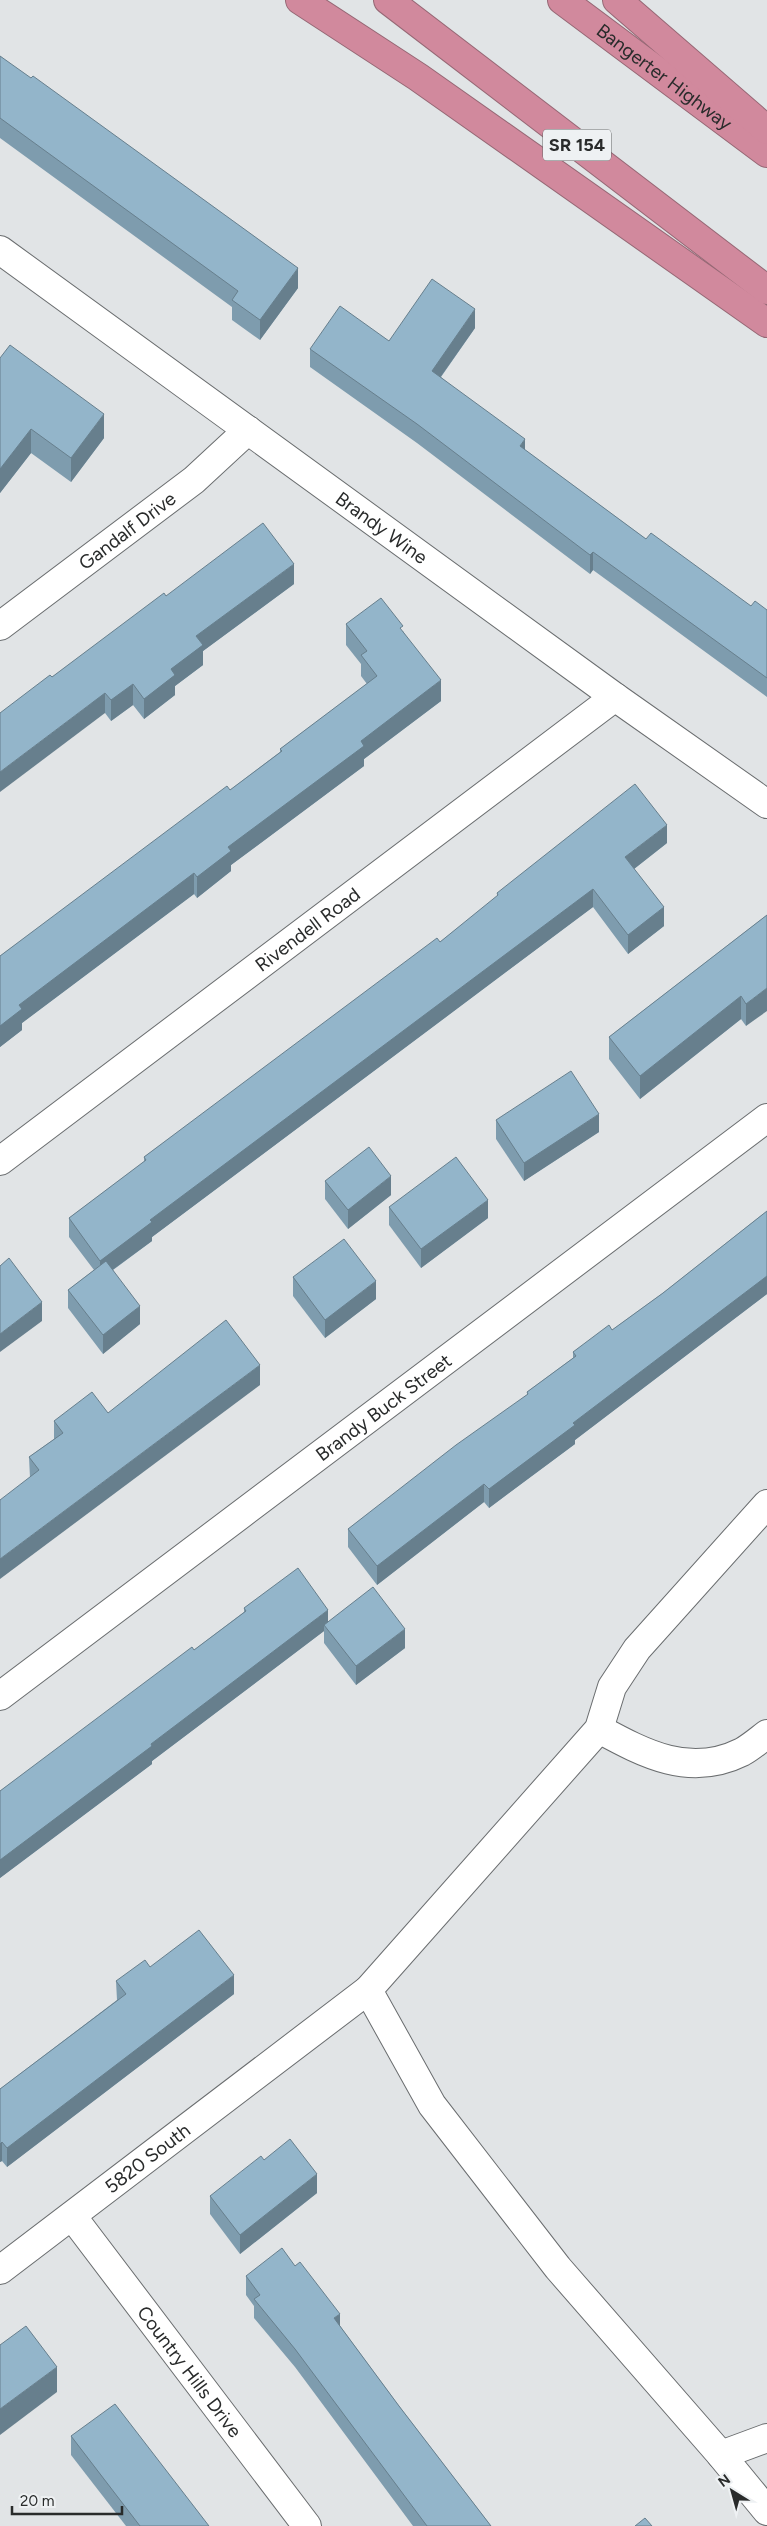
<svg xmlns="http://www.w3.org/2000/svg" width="767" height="2526" font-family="Figtree,sans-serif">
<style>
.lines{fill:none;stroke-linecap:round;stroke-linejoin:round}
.minor-casing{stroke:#6a6d6f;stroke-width:30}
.highway-casing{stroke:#966875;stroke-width:30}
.minor{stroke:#fff;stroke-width:28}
.highway{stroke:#d1899d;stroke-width:28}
.wall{fill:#7e9cae}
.shaded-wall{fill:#677f8d}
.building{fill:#93b5ca;stroke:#677f8d}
.labels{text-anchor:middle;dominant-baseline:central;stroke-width:4;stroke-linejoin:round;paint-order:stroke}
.shield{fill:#eef1f3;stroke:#646667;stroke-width:1}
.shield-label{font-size:18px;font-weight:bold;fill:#292b2b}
.street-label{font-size:19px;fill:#292b2b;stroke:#eef1f3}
</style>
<rect width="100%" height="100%" fill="#e1e4e6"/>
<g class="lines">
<defs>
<g id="minor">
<path id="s1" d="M0,250L615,697L767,804"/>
<path id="s2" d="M0,626L194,480L248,430"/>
<path id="s3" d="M0,1161L615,697"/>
<path d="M767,1504L637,1649L612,1687L599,1729L368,1990L432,2105L558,2268L721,2455L767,2511"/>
<path id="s4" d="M0,1696L767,1118"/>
<path d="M599,1729C645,1754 690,1778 742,1752C751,1747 759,1740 767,1734"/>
<path id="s5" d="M72,2216L307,2526"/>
<path id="s6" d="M0,2270L368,1990"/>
<path d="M721,2455L767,2438"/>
</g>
<g id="highway">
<path d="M300,0L418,77L767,323"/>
<path d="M388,0L767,290"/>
<path id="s7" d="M562,0L767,153"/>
<path d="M617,0L767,130"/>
</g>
</defs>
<use href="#minor" class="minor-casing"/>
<use href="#highway" class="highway-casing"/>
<use href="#minor" class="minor"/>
<use href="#highway" class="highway"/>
</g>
<g class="wall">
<path d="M0,56L298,288L260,340L232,320V307L0,138Z"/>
<path d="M475,328L441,377L525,450L646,539L751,606L767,610V697L593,570L590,574L417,443L310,367V349L389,341Z"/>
<path d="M0,358L104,438L71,482L31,453L0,493Z"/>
<path d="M294,584L203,651V665L175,686V695L144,719L133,705L111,721L105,713L52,677L166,596Z"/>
<path d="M346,624L403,631L441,701L364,759V766L231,865V871L197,898L194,894L22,1023V1030L0,1047V956L230,790L280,752V749L367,684L361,676V664L346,645Z"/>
<path d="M667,843L634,869L664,926L628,954L593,907L152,1237V1241L113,1270L140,1324L103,1354L68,1308V1290L94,1270L69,1237V1218L144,1162V1157L440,942L497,897V893Z"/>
<path d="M767,915L746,1026L741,1019L640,1099L609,1059V1037Z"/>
<path d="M496,1120L599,1132L524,1181L496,1139Z"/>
<path d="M325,1181L391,1195L348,1229L325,1199Z"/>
<path d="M389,1207L488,1218L421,1268L389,1225Z"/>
<path d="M767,1211V1294L575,1440V1444L489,1508L484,1502L377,1585L348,1547V1529L527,1395V1392L573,1358V1352L612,1330L663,1293Z"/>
<path d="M293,1277L376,1299L325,1338L293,1296Z"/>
<path d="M260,1385L30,1478L29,1457L54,1439V1421L108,1413Z"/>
<path d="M244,1608L328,1622L405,1648L356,1685L324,1643V1631L152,1761V1764L0,1878V1791L194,1650L244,1612Z"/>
<path d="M150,1967L234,1994L7,2167L2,2161L0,2162V2089L117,2000L116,1981Z"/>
<path d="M264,2160L317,2193L240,2254L210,2214V2196Z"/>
<path d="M246,2276L340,2326L399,2406L491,2526H413L295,2367L254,2318V2306L246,2295Z"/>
<path d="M71,2436L209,2526H126L71,2455Z"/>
</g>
<g class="shaded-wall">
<path d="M298,268V288L260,340V320Z"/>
<path d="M475,309V328L432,389V371Z"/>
<path d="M104,414V438L71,482V458Z"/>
<path d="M31,429V453L0,493V469Z"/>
<path d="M525,439V457L520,446Z"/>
<path d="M593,552V570L590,574V555Z"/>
<path d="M294,564V584L203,651V665L175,686V695L144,719V699L171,669L196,636Z"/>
<path d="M441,680V701L364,759V766L231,865V871L197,898V877L228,847L361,741Z"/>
<path d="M133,684V705L111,721V700Z"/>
<path d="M105,693V713L0,792V772Z"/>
<path d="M667,825V843L625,876V857Z"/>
<path d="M194,873V894L22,1023V1030L0,1047V1026L19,1005Z"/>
<path d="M593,889V907L152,1237V1241L100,1279V1261L150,1220Z"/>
<path d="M664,907V926L628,954V935Z"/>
<path d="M767,988V1011L746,1026V1004Z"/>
<path d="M741,996V1019L640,1099V1076Z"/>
<path d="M599,1114V1132L524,1181V1163Z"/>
<path d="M391,1176V1195L348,1229V1210Z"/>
<path d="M488,1200V1218L421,1268V1249Z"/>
<path d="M767,1276V1294L575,1440V1444L489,1508V1489L573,1423Z"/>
<path d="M376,1281V1299L325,1338V1320Z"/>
<path d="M42,1302V1321L0,1352V1334Z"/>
<path d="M140,1306V1324L103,1354V1335Z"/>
<path d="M260,1365V1385L0,1579V1559Z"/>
<path d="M484,1484V1502L377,1585V1566Z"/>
<path d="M328,1610V1628L324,1625V1631L152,1761V1764L0,1878V1860L151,1744Z"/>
<path d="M405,1629V1648L356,1685V1666Z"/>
<path d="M234,1975V1994L7,2167V2148Z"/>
<path d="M2,2142V2161L0,2162V2144Z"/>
<path d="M317,2174V2193L240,2254V2235Z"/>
<path d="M340,2314V2333L334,2318Z"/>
<path d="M57,2367V2392L0,2435V2409Z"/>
</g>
<g class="building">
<path d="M0,56L31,78L33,76L298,268L260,320L232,300L238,291L0,118Z"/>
<path d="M432,279L475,309L432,371L525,439L520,446L646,539L651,533L751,606L755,601L767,610V678L593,552L590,555L417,424L310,349L340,306L389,341Z"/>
<path d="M10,345L104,414L71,458L31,429L0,469V358Z"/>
<path d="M263,523L294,564L196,636L203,645L171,669L175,675L144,699L133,684L111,700L105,693L0,772V713L50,675L52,677L164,593L166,596Z"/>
<path d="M381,598L403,626L400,628L441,680L361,741L364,746L228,847L231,851L197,877L194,873L19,1005L22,1009L0,1026V956L227,786L230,790L282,751L280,749L377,676L361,655L367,651L346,624Z"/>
<path d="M635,784L667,825L625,857L664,907L628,935L593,889L150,1220L152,1222L100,1261L69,1218L146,1160L144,1157L437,938L440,942L498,895L497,893Z"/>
<path d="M767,915V988L746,1004L741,996L640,1076L609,1037Z"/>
<path d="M571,1071L599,1114L524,1163L496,1120Z"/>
<path d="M369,1147L391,1176L348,1210L325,1181Z"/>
<path d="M456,1157L488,1200L421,1249L389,1207Z"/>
<path d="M767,1211V1276L573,1423L575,1425L489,1489L484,1484L377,1566L348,1529L456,1445L528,1394L527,1392L576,1356L573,1352L609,1325L612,1330L663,1293Z"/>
<path d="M344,1239L376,1281L325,1320L293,1277Z"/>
<path d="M9,1258L42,1302L0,1334V1266Z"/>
<path d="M106,1261L140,1306L103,1335L68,1290Z"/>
<path d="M226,1320L260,1365L0,1559V1500L39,1470L29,1457L63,1433L54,1421L92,1392L108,1413Z"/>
<path d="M298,1568L328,1610L151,1744L152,1746L0,1860V1791L192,1647L194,1650L246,1611L244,1608Z"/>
<path d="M373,1587L405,1629L356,1666L324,1625Z"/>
<path d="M199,1930L234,1975L7,2148L2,2142L0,2144V2089L126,1994L116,1981L145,1960L150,1967Z"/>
<path d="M290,2139L317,2174L240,2235L210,2196L261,2156L264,2160Z"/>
<path d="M282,2248L295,2266L300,2262L340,2314L334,2318L399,2406L491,2526H427L295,2349L254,2299L260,2295L246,2276Z"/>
<path d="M26,2326L57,2367L0,2409V2345Z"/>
<path d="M115,2404L209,2526H140L71,2436Z"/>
<path d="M645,2518L652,2526H635Z"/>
</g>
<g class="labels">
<rect class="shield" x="543" y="129.5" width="68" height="31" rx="4"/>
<g class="shield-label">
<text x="577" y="145">SR 154</text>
</g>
<g class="street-label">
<text stroke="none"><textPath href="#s7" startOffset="128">Bangerter Highway</textPath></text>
<text stroke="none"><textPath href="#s1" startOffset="472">Brandy Wine</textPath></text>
<text stroke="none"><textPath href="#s2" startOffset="159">Gandalf Drive</textPath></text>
<text stroke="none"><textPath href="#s3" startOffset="385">Rivendell Road</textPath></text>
<text stroke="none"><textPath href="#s4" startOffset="480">Brandy Buck Street</textPath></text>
<text stroke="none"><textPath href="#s6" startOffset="185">5820 South</textPath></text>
<text stroke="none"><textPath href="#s5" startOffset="195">Country Hills Drive</textPath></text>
</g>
</g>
<g transform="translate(732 2491) rotate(323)" stroke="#eef1f3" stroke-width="4" paint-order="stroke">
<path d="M0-4L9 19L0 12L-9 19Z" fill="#292b2b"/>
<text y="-8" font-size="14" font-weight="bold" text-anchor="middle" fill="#292b2b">N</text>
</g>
<path d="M12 2506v8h110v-8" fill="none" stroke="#292b2b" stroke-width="2.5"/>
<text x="20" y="2506" font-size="15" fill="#292b2b" stroke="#eef1f3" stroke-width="4" paint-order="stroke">20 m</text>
</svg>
